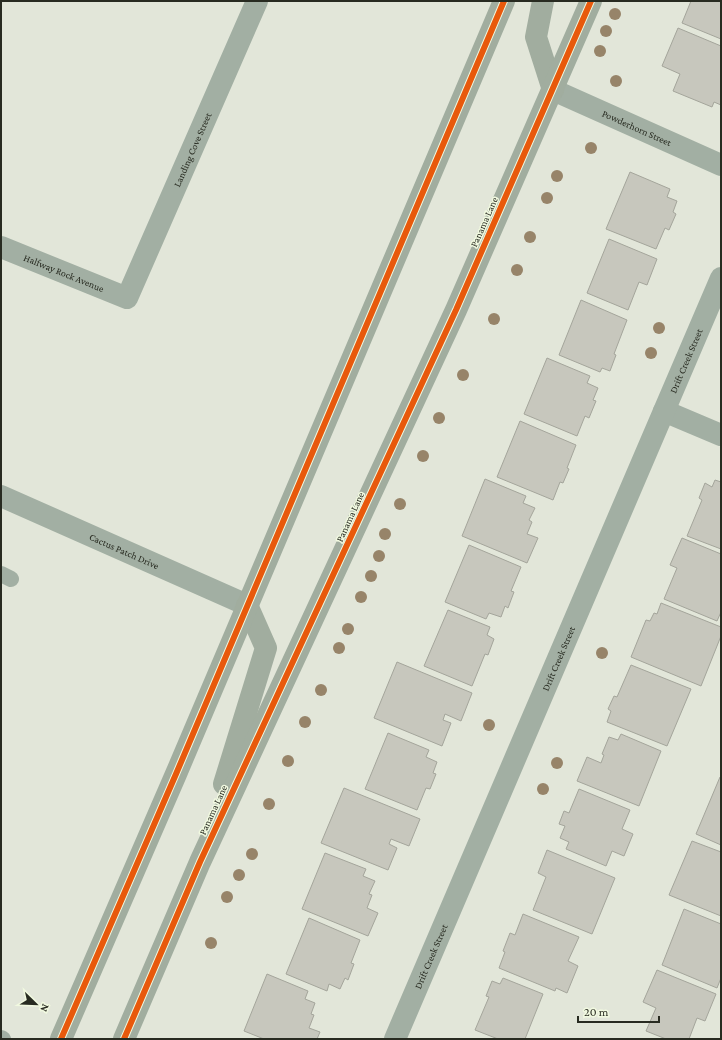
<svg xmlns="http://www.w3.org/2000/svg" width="722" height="1040" font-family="'Crimson Pro',serif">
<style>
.building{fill:#c7c7bd;stroke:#a4a59b}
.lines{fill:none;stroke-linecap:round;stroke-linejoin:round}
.service{stroke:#a2afa3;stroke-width:16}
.minor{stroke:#a2afa3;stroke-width:22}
.secondary{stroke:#a1ad9f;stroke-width:22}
.cycleway-casing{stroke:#f1f9e0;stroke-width:8}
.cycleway{stroke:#e8590c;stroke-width:6}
.tree{fill:#978469}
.labels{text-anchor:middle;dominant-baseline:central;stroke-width:3;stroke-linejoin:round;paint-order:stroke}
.street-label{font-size:10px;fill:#282b21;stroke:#f1f9e0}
</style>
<rect width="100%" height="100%" fill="#e2e6d9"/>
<g class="building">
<path d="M691,1H721V39L682,23Z"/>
<path d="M678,28L721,46V105L714,102L712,107L673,91L680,74L662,66Z"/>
<path d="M630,172L670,189L667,197L677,201L673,212L676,214L669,230L665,228L656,249L606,229Z"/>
<path d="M609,239L657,259L647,285L639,282L628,310L587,293Z"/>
<path d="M581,300L627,320L614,354L616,355L610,371L602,368L600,372L559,355Z"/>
<path d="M547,358L590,376L587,383L598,388L593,400L596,401L589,418L585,416L577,436L524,414Z"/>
<path d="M520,421L576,445L567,468L569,469L563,483L560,482L553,500L497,477Z"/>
<path d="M485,479L526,496L523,503L535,508L529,520L532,522L527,534L538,538L527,563L462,536Z"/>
<path d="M715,480L721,482V549L687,536L702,500L699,498L705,483L712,487Z"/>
<path d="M682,538L721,554V612L717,621L664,599L677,568L670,565Z"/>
<path d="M469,545L521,567L511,591L514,592L508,608L505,606L501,617L489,613L486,619L445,602Z"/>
<path d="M661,603L721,627V636L701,686L631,657L646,620L650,621L654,613L657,614Z"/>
<path d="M448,610L490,627L487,635L494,639L488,655L485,654L472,686L424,666Z"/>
<path d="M397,662L472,693L461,721L445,714L443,720L451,723L442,746L374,718Z"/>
<path d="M631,665L691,689L667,746L607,722L611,711L608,709L614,696L617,697Z"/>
<path d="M388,733L429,750L426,757L437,762L433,773L436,774L430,789L426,788L417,810L365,789Z"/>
<path d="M621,734L661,751L639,806L577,781L587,757L601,763L604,755L602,754L609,737L618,740Z"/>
<path d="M720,777H721V845L696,834Z"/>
<path d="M344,788L420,819L409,846L391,839L389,844L397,848L388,870L321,843Z"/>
<path d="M579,789L630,810L622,829L633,834L624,856L612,851L606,866L566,849L569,842L560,838L565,826L559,824L564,811L569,813Z"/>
<path d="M692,841L721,852V916L669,895Z"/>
<path d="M547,850L615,878L592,934L533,910L546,877L538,873Z"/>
<path d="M325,853L366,869L363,876L375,881L369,894L372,895L367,908L378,913L368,936L302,909Z"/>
<path d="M684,909L721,924V978L717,988L662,965Z"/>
<path d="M523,914L579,937L568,961L578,966L567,993L556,988L555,991L499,968L505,952L503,951L510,933L515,935Z"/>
<path d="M309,918L360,940L351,963L354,964L348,980L345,978L340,989L329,984L327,991L286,974Z"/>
<path d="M657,970L716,994L705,1021L697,1018L689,1039H666L646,1031L656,1008L643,1002Z"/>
<path d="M267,974L308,991L305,999L315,1003L311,1014L314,1015L309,1028L320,1032L317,1039H264L244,1031Z"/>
<path d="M503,978L543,994L525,1039H498L475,1030L489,997L486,996L492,981L500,984Z"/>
</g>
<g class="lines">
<g class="service">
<path d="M1,574L11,579"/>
<path d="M1,1038L3,1039"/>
</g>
<g class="minor">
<path id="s1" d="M553,90L721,165"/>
<path id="s2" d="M1,247L127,298L257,1"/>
<path d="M664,411L721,435"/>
<path id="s3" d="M1,496L247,605"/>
<path id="s4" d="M395,1039L721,278"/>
</g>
<g class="secondary">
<path d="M543,1L536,37L553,90"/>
<path d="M224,784L266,648L247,605"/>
<path d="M61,1039L176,774L504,1"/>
<path d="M124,1039L200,862L456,310L591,1"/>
</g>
<defs>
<g id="cycleway">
<path d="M61,1039L176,774L504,1"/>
<path d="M124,1039L200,862L456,310L591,1"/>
</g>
</defs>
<use href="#cycleway" class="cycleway-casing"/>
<use href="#cycleway" class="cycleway"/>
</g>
<g class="tree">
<circle cx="615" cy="14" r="6"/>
<circle cx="606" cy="31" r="6"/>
<circle cx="600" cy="51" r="6"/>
<circle cx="616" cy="81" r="6"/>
<circle cx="591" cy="148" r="6"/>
<circle cx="557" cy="176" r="6"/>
<circle cx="547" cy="198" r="6"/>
<circle cx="530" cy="237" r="6"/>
<circle cx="517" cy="270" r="6"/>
<circle cx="494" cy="319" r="6"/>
<circle cx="659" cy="328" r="6"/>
<circle cx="651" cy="353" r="6"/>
<circle cx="463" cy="375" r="6"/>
<circle cx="439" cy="418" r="6"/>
<circle cx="423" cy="456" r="6"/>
<circle cx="400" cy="504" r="6"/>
<circle cx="385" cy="534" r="6"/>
<circle cx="379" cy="556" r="6"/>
<circle cx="371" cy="576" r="6"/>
<circle cx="361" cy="597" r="6"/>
<circle cx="348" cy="629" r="6"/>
<circle cx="339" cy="648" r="6"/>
<circle cx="602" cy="653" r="6"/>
<circle cx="321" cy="690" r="6"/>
<circle cx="305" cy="722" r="6"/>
<circle cx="489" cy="725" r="6"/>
<circle cx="288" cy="761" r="6"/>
<circle cx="557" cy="763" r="6"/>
<circle cx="543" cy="789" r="6"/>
<circle cx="269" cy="804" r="6"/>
<circle cx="252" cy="854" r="6"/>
<circle cx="239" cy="875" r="6"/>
<circle cx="227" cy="897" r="6"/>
<circle cx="211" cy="943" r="6"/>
</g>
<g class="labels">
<g class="street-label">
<text stroke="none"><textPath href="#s1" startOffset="92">Powderhorn Street</textPath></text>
<text stroke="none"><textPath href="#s2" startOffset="298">Landing Cove Street</textPath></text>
<text transform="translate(484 222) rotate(-66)">Panama Lane</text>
<text stroke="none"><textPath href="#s2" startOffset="68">Halfway Rock Avenue</textPath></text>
<text stroke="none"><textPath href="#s4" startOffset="738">Drift Creek Street</textPath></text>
<text transform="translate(350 517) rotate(-65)">Panama Lane</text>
<text stroke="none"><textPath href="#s3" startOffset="135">Cactus Patch Drive</textPath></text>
<text stroke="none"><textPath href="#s4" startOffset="414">Drift Creek Street</textPath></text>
<text transform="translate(213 810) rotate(-65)">Panama Lane</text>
<text stroke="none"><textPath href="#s4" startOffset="90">Drift Creek Street</textPath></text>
</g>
</g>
<rect width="722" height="1040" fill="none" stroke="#282b21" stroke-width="4"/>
<g transform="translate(36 1004) rotate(113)" stroke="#f1f9e0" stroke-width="3" paint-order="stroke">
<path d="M0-3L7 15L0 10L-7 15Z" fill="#282b21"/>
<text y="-6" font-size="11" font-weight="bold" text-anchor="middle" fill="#282b21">N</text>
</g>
<path d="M578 1016v6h81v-6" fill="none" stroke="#282b21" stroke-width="2"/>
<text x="584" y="1016" font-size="12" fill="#282b21" stroke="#f1f9e0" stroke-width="3" paint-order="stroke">20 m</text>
</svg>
